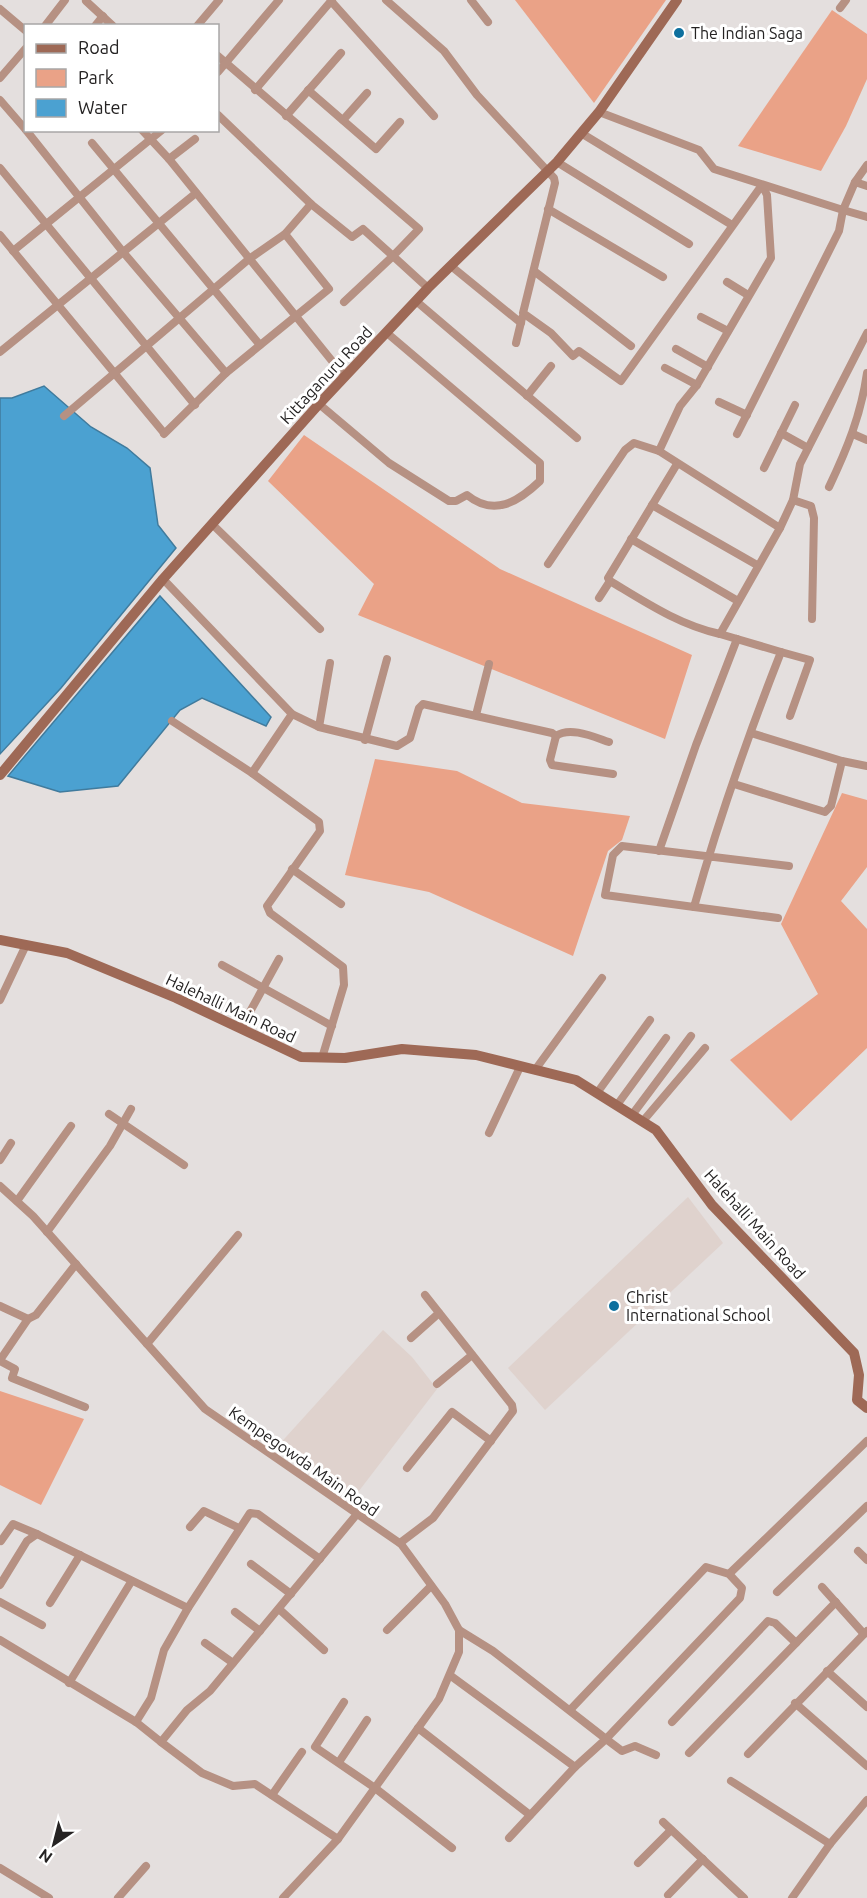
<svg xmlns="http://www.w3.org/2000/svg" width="867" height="1898" font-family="Ubuntu,sans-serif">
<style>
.built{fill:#dfd2cd}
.green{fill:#eaa287}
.water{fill:#4ba1d1;stroke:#407b9d;stroke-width:1.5}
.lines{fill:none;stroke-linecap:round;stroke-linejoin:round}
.street{stroke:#b69183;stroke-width:8}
.secondary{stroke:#9e6956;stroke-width:10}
.poi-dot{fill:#0e709e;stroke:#fff;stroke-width:2}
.labels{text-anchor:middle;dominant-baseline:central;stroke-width:6;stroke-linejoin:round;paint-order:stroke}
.poi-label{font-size:16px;fill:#252323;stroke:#fff;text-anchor:start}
.street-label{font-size:16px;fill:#252323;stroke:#fff}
</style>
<rect width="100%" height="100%" fill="#e4dfde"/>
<g class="built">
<path d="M688,1197L723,1243L545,1410L508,1368Z"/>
<path d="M383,1330L412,1357L437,1389L352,1500L276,1448Z"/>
</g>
<g class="green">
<path d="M515,0H666L594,103Z"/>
<path d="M832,10L867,34V79L846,126L821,171L738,146Z"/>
<path d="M304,435L500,569L692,655L665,739L358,615L374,584L268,481Z"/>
<path d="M375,759L457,771L522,803L630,816L622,840L608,851L573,956L429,892L345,875Z"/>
<path d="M842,793L867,800V867L841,901L867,929V1048L791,1121L730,1060L818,994L781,924Z"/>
<path d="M0,1391L84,1419L41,1505L0,1485Z"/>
</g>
<g class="water">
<path d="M44,386L91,427L127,448L150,468L158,525L176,548L61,688L0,754V398H12Z"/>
<path d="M160,596L271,717L266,726L202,698L180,710L118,786L60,792L8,776Z"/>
</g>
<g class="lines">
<g class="street">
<path d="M386,0L444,51L477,95L554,178L555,183L523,313L551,333L573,356L579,351L621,381L762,185L767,195L771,258L697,385L680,406L659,451L780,528L720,634L781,652C748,736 718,821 694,907L605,895L613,855L622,846L789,866"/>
<path d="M471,0L488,22"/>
<path d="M86,1L113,26"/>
<path d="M331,1L434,116"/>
<path d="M840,8L846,0"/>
<path d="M0,9L26,31"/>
<path d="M45,26L65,0"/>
<path d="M95,26L103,16"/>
<path d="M197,26L219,0"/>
<path d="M218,56L419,229L393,256L428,288"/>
<path d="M218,72L279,0"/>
<path d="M0,78L26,48"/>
<path d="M255,90L332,0"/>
<path d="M308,90L376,149L400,122"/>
<path d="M0,100L26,130"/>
<path d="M599,112L699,150L714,169L843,210L855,182L867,186"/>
<path d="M218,115L311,204"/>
<path d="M286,116L341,53"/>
<path d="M343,120L367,93"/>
<path d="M26,130L123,252L226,373"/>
<path d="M142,130L169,159L345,377"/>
<path d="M581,133L732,225"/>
<path d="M92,143L260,345"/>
<path d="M169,159L195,139"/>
<path d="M557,162L689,244"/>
<path d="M0,168L195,405"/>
<path d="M855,182L867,165"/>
<path d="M548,209L663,277"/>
<path d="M0,235L164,433"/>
<path d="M13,251L162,130"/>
<path d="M451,266L521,323"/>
<path d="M534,271L631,346"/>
<path d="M727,282L748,295"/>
<path d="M416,301L577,438"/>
<path d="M701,317L728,331"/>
<path d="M516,343L522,318"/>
<path d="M676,349L708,367"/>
<path d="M0,352L196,193"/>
<path d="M665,368L697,385"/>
<path d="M527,396L551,366"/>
<path d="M719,402L747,415"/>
<path d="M319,404L389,463L449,501H456L467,495C494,517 518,502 540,481V463L387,333"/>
<path d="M64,416L249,259L285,234L311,204L352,237L363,229L393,256L344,302"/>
<path d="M781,433L808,448"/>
<path d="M164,434L226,373L329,289L285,234"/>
<path d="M737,434L839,231L843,210L867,217"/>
<path d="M853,434L867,440"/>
<path d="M677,464L608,578L610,581C645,602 679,625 720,634"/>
<path d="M764,468L795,405"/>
<path d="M829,487C847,449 861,415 867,373"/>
<path d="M793,500L811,506L814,518L812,619"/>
<path d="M652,505L757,565"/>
<path d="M212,524L320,629"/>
<path d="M780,528L793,500L800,464L867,333"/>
<path d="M631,539L738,601"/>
<path d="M548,564L625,450L634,443L659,451"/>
<path d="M163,579L292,714L252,773"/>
<path d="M599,598L610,581"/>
<path d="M781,652L810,660L790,716"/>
<path d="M292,714L319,727L397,746L410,738L419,708L423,704L552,733L556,736L550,760L552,765L613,774"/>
<path d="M476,715L489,664"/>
<path d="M172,721L252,773L319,822L320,831L267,906L270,913L343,967L344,985L322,1058"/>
<path d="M319,727L330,663"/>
<path d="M556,736C570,726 594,737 609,742"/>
<path d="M365,740L387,659"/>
<path d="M842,761L867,766"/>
<path d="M734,784L825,812L831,806L842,761L751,733"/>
<path d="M659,851L696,745L737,639"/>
<path d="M292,869L341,904"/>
<path d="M694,907L778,918"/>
<path d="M222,965L332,1026"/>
<path d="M0,1000L26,945"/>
<path d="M241,1028L279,959"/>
<path d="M535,1070L602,978"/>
<path d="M597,1093L650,1020"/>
<path d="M617,1105L666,1038"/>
<path d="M109,1114L184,1165"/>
<path d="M632,1115L691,1036"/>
<path d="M643,1121L705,1048"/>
<path d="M489,1133L520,1067"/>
<path d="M0,1160L11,1143"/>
<path d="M0,1186L33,1216L205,1409L401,1544L445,1604L459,1630L493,1651L606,1739L575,1767L509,1838"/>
<path d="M17,1201L71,1126"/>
<path d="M47,1232L110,1146L131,1109"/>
<path d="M0,1306L28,1319L36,1315L76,1264"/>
<path d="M411,1338L439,1313"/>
<path d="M147,1344L238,1235"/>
<path d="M0,1360L28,1319"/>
<path d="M0,1361L15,1369L12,1378L85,1407"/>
<path d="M437,1384L472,1355"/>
<path d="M407,1468L452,1412L491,1441"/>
<path d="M190,1527L204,1511L239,1528"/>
<path d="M1,1541L13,1524L37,1534"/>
<path d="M400,1543L433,1518L513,1411L512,1405L425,1295"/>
<path d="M858,1551L867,1560"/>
<path d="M251,1564L291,1594"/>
<path d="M729,1574L867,1441"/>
<path d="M0,1585L27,1541L37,1534L188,1608"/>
<path d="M822,1587L864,1634"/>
<path d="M777,1592L867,1506"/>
<path d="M0,1602L42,1625"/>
<path d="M50,1603L80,1555"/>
<path d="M279,1609L324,1650"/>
<path d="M235,1612L260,1631"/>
<path d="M387,1630L431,1586"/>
<path d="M0,1640L136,1722L161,1742"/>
<path d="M205,1643L233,1663"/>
<path d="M827,1671L867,1707"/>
<path d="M451,1676L575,1767"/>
<path d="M69,1683L131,1582"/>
<path d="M344,1702L315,1747L375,1788L452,1848"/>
<path d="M795,1703L867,1766"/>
<path d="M570,1710L706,1567L729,1574L742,1588L740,1598L606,1739L622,1751L635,1746L656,1755"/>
<path d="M136,1722L151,1698L164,1650L188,1608L250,1513L258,1514L320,1559"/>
<path d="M672,1722L768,1621L775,1623L796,1643"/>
<path d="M418,1728L530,1815"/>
<path d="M689,1753L836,1602"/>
<path d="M748,1754L867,1631"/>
<path d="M339,1762L367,1720"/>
<path d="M731,1781L830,1844"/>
<path d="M272,1795L302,1752"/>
<path d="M663,1822L744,1898"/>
<path d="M338,1839L255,1784L233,1786L202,1773L161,1742L187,1710L210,1691L357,1514"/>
<path d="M638,1863L671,1830"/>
<path d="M0,1868L49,1898"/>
<path d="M668,1895L703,1859"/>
<path d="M118,1898L146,1866"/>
<path d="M283,1898L338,1839L439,1699L459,1652V1630"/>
<path d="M792,1898L830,1844L867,1800"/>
</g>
<g class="secondary">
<path d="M0,775L163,579L319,404L428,288L557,162L599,112L677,0"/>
<path d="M0,940L67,953L176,998L301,1057L345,1058L402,1049L476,1055L576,1080L656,1130L712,1205L854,1353L859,1375L857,1400L867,1408"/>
</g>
</g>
<g class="poi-dot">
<circle cx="679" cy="33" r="6"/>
<circle cx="614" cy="1306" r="6"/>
</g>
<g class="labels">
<g class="poi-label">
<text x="691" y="33">The Indian Saga</text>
<text x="626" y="1297">Christ<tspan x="626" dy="18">International School</tspan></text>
</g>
<g class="street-label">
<text transform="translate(326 375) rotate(-47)">Kittaganuru Road</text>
<text transform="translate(231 1008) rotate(25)">Halehalli Main Road</text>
<text transform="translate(755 1224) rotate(48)">Halehalli Main Road</text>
<text transform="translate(304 1461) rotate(35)">Kempegowda Main Road</text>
</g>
</g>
<rect x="24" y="24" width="195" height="108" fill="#ffffff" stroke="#a8a7a7" stroke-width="1.5"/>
<rect x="36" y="44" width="30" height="9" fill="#9e6956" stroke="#a8a7a7" stroke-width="1.5"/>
<text x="78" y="54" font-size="18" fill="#252323">Road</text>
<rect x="36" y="69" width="30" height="18" fill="#eaa287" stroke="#a8a7a7" stroke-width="1.5"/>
<text x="78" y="84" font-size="18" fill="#252323">Park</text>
<rect x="36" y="99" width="30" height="18" fill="#4ba1d1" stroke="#a8a7a7" stroke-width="1.5"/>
<text x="78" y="114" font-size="18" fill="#252323">Water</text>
<g transform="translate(54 1844) rotate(215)" stroke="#ffffff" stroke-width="4.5" paint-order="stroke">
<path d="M0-4.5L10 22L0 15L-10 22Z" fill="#252323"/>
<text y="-9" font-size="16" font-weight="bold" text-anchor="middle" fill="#252323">N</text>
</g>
</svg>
